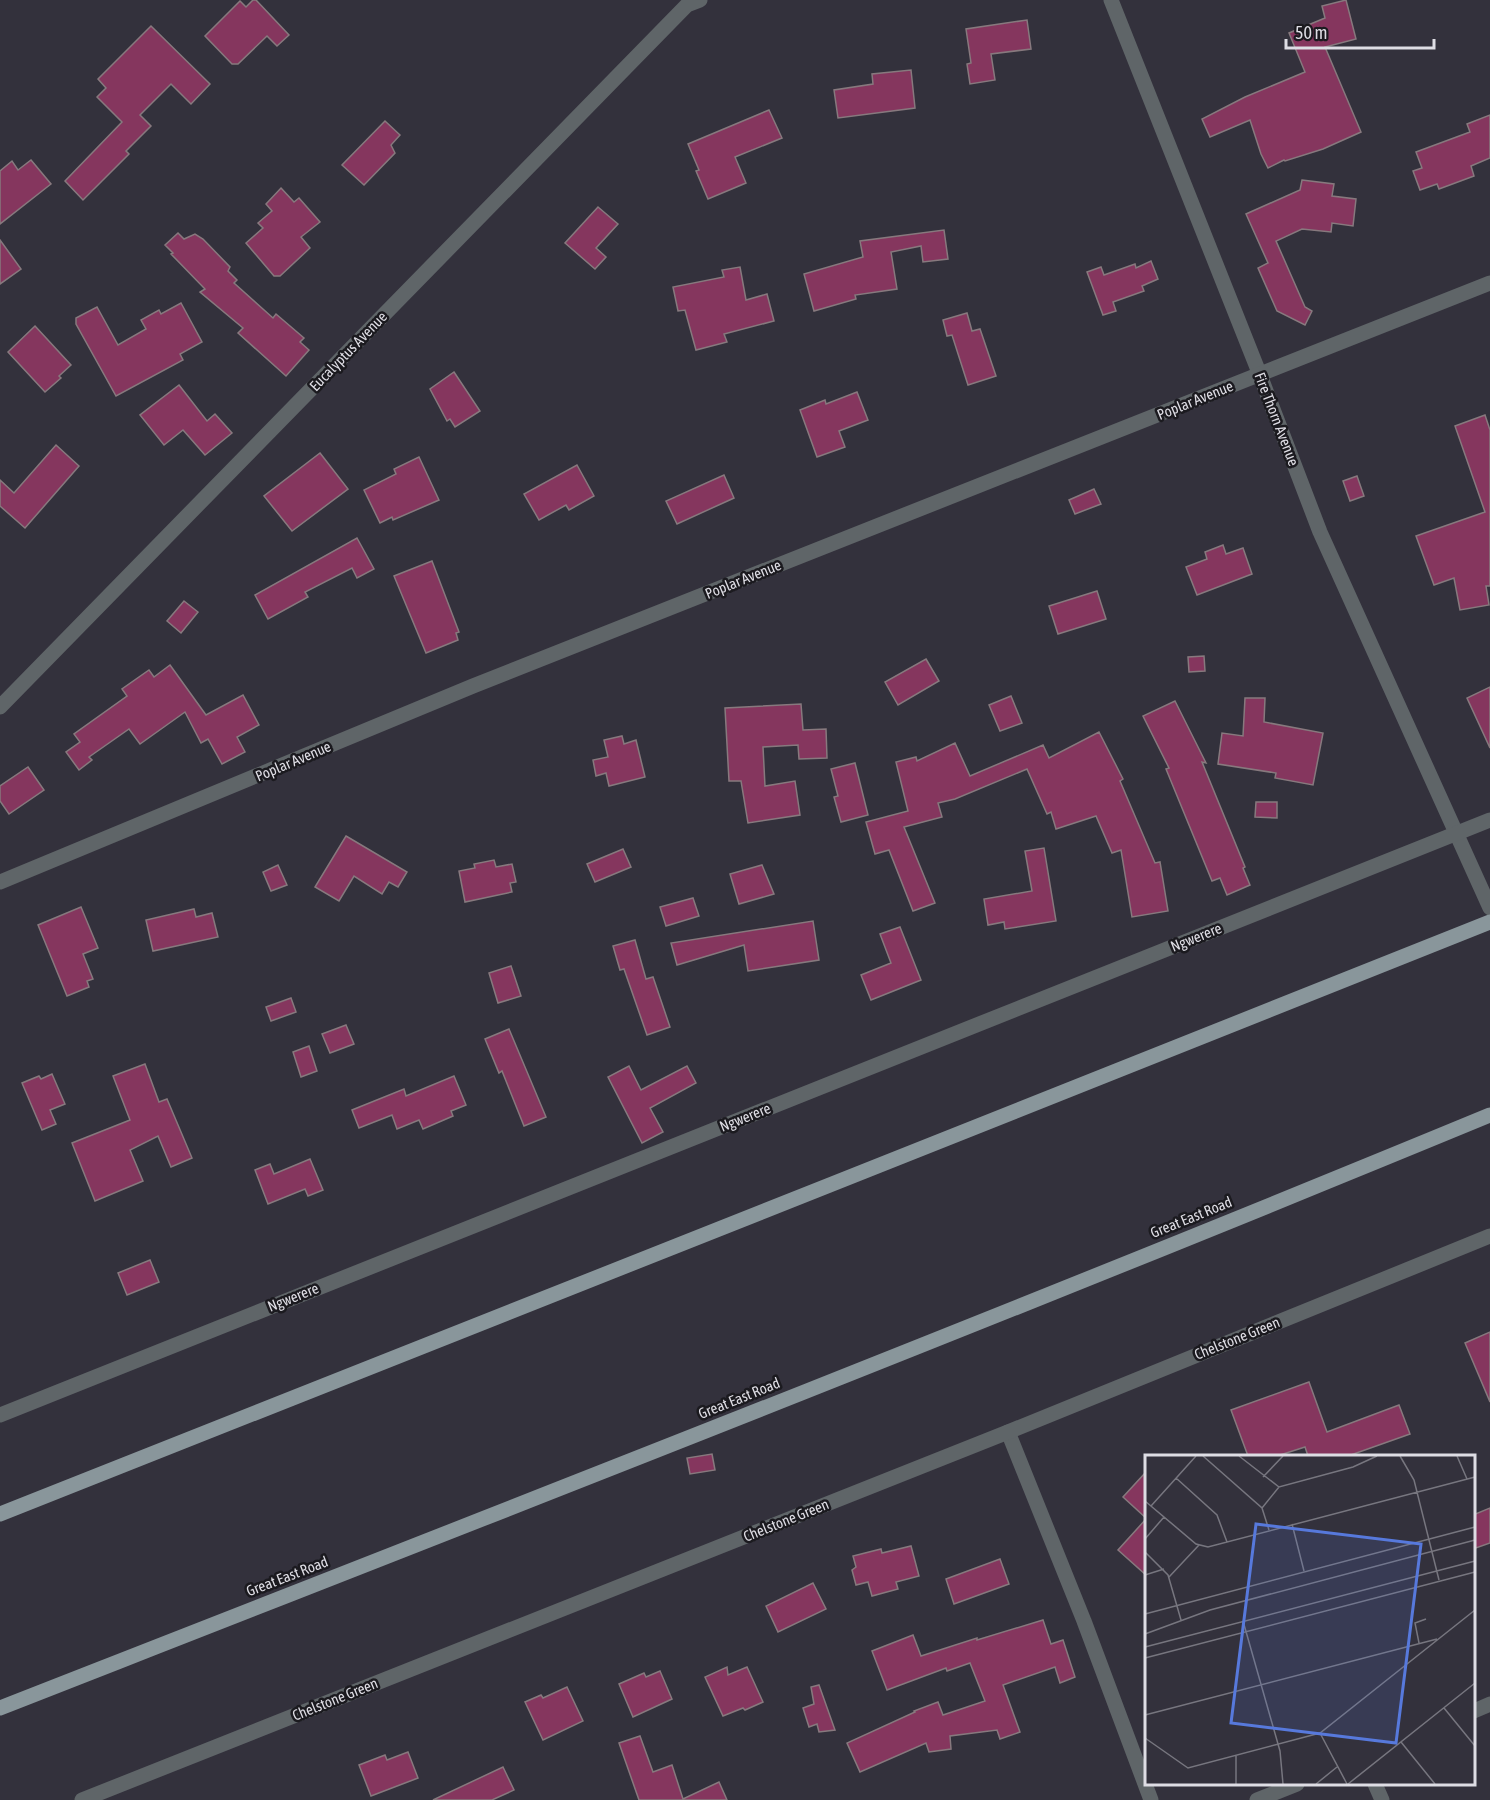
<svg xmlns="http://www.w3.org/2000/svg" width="1490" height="1800" font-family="'Asap Condensed',sans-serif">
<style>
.building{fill:#85365e;stroke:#87797e;stroke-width:1.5}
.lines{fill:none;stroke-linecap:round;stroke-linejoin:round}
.minor{stroke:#5f6568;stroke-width:15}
.major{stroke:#89969b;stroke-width:15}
.labels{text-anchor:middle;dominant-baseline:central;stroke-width:5;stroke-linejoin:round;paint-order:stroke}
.street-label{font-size:15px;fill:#dedde4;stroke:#1b1a1f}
.inset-road{fill:none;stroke:#77767f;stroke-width:1.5}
.view{fill:#5779dc;fill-opacity:0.15;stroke:#5779dc;stroke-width:3}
.inset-edge{fill:none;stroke:#dedde4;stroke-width:3}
</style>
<rect width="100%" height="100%" fill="#33313c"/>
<g class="building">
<path d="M253,0H256L289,35L277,46L267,36L238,64H232L205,36L240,1L246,7Z"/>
<path d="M1346,0L1356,39L1325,47L1361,132L1323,149L1285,161L1284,160L1268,168L1261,154L1250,120L1210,137L1202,119L1245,97L1305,72L1289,33L1325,18L1322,6Z"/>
<path d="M1027,20L1031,49L991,54L995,80L970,84L967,64L971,63L966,29Z"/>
<path d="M151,26L210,84L191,104L171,84L140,115L151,126L126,151L129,154L83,200L65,181L122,122L97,97L106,88L98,79Z"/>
<path d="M911,70L915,108L838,118L834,90L873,84L872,74Z"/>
<path d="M769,110L782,138L735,157L746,183L708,199L696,171L699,170L688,144Z"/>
<path d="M1490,115V158L1471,166L1474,176L1439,189L1437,184L1420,190L1413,171L1422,168L1416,152L1470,132L1467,124Z"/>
<path d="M385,121L400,135L391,145L395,153L364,185L342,165Z"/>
<path d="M31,160L51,184L0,224V171L12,161L18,170Z"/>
<path d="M1302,180L1334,184L1332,196L1356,199L1353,226L1332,223L1331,232L1302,229L1276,241L1305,307L1312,311L1305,325L1277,311L1258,268L1268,263L1246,214L1300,190Z"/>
<path d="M281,188L294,202L299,198L320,222L301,237L310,248L280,276H274L246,243L263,228L258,223L272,211L266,204Z"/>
<path d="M598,207L618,224L596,248L606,257L595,269L565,243Z"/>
<path d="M944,230L948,259L923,262L921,246L891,252L897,289L855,295L856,299L814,311L804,274L863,257L860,241Z"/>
<path d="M178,233L184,239L195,234L203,239L230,267L228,271L237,280L234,283L273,318L276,314L304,338L300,342L309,350L286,376L238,333L243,328L200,292L205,289L171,254L173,253L165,245Z"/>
<path d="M0,240L21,269L0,284Z"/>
<path d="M1151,261L1158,279L1142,286L1144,291L1113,302L1116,311L1103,315L1087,272L1101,267L1104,275L1135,264L1136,268Z"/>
<path d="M740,267L746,300L767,294L774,321L724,334L727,342L696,350L685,310L678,311L673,287L724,277L722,270Z"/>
<path d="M181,303L202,342L180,354L183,360L116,396L76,324V318L97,307L118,345L146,329L141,320L159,310L161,314Z"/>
<path d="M967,313L972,331L980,329L996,376L968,385L952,335L947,336L943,320Z"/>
<path d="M35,326L71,365L59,376L61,378L45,392L8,352Z"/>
<path d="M454,372L480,411L455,427L450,419L447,421L430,389Z"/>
<path d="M179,385L207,421L215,414L232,433L205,455L183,430L164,445L140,415Z"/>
<path d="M857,392L868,420L839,431L845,447L817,457L800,410L825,400L826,404Z"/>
<path d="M1485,415L1490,430V586H1486L1489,605L1460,610L1454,578L1434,585L1416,536L1485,512L1455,426Z"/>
<path d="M56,445L79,466L25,528L0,506V480L14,493Z"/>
<path d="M320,453L348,489L292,531L264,496Z"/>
<path d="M419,457L439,500L393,520L392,517L380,523L364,490L396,474L394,469Z"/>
<path d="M577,465L594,496L569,510L566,505L539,520L524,494Z"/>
<path d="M724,475L734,498L677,524L666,501Z"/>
<path d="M1357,476L1364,496L1350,501L1343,481Z"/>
<path d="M1094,489L1101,504L1075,514L1069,500Z"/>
<path d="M357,538L374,569L357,578L352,568L305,592L308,597L268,619L255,595Z"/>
<path d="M1223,545L1226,554L1243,548L1252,574L1197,595L1186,567L1207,559L1205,552Z"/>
<path d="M432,561L459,632L456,633L458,640L426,653L394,576Z"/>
<path d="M1097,591L1106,619L1058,634L1049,606Z"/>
<path d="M184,601L198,612L181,633L167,621Z"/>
<path d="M1204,656L1205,671L1189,672L1188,657Z"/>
<path d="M926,659L939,681L898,705L885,682Z"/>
<path d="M170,665L206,715L243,695L259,725L237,737L245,752L222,764L208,739L201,743L185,712L140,744L129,729L89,757L92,760L79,770L66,752L80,742L74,734L127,696L122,689L149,670L154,677Z"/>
<path d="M1490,687V748L1467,698Z"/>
<path d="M1011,696L1022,723L1000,731L989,705Z"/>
<path d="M1245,698H1265L1264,722L1323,733L1313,785L1275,778L1276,773L1218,764L1222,733L1243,736Z"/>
<path d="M1175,701L1206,763L1202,762L1245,867L1243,868L1250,885L1227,895L1220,878L1212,881L1166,769L1169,768L1143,716Z"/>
<path d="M801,704L803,730L826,729L827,758L799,759L798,745L763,747L765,786L795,781L800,815L748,823L741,781H729L725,708Z"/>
<path d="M1099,732L1123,779L1120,781L1155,863L1160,862L1168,911L1132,917L1121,850L1112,853L1096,816L1056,829L1051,812L1047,814L1027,769L955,799L938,803L942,817L904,827L935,903L913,911L889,850L875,854L866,822L908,811L896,762L916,757L917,761L955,743L970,776L1043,745L1049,758Z"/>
<path d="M622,736L624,744L636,740L645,777L609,786L606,773L596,776L593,760L608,757L604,740Z"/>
<path d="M855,763L868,815L841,822L834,797L838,796L831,769Z"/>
<path d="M28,767L44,790L9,814L0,801V786Z"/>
<path d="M1256,802H1277V818L1255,817Z"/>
<path d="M346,836L407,872L398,887L389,882L382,894L354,876L339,901L315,887Z"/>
<path d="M1044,848L1056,921L1005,929L1004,922L988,925L984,899L1032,891L1025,851Z"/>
<path d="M623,849L631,867L595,882L587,864Z"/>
<path d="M494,860L496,867L512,864L516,882L510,883L512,892L465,902L459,871L475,868L474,864Z"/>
<path d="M278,865L287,885L271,891L263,872Z"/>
<path d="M762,865L774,894L739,904L730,874Z"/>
<path d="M693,898L699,916L666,926L660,907Z"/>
<path d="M81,907L98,948L83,954L93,979L87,981L89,987L67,996L38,925Z"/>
<path d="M194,909L196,917L212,913L218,937L153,951L146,920Z"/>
<path d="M813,921L819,960L748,971L744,945L677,965L671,943Z"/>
<path d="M900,927L921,980L871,1000L861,975L891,963L880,934Z"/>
<path d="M635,940L646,979L653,977L670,1027L647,1035L624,969L620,970L613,946Z"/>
<path d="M511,966L521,996L498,1003L489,973Z"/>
<path d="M291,998L296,1012L271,1021L266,1007Z"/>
<path d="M346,1025L354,1044L330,1053L322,1034Z"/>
<path d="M509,1029L546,1117L524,1126L502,1071L499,1073L485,1039Z"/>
<path d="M309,1046L317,1071L301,1077L293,1052Z"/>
<path d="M145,1064L159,1102L167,1099L192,1158L171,1167L158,1136L130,1150L143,1181L95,1201L72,1143L130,1120L113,1076Z"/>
<path d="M629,1066L641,1090L687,1066L696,1083L650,1108L663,1132L642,1143L608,1077Z"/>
<path d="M52,1074L65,1104L50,1110L56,1124L42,1130L22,1083L39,1076L41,1079Z"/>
<path d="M454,1076L466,1105L451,1111L453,1116L423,1129L419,1120L397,1129L392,1115L359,1128L352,1110L404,1089L406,1096Z"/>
<path d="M310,1159L323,1190L308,1196L305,1189L268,1204L255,1170L270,1164L274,1174Z"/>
<path d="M150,1260L159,1282L127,1295L118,1273Z"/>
<path d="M1490,1332V1402L1465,1343Z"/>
<path d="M1309,1382L1327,1432L1399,1405L1410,1434L1348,1456H1308L1305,1447L1277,1456H1248L1231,1410Z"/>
<path d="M712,1454L715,1470L690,1474L687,1458Z"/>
<path d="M1146,1472V1518L1123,1497Z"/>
<path d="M1490,1508V1543L1473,1549V1515Z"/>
<path d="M1146,1519V1575L1118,1550Z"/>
<path d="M911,1546L919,1576L896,1582L898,1589L872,1596L868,1582L856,1585L852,1570L856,1567L853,1556L881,1549L882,1553Z"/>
<path d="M1000,1559L1009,1584L954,1604L946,1579Z"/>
<path d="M813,1583L826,1609L778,1632L766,1606Z"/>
<path d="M1043,1620L1051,1644L1063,1640L1075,1677L1060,1683L1055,1667L1003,1685L1020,1732L1000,1739L997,1730L950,1736L951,1749L929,1752L926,1743L860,1772L847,1743L915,1712L914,1711L938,1702L943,1715L985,1701L970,1663L947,1671L946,1668L887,1690L872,1651L913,1635L921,1656L977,1638V1640Z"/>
<path d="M727,1667L728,1675L747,1667L763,1702L745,1710L743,1708L723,1716L705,1677Z"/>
<path d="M660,1671L672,1699L633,1717L619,1684L644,1673L646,1677Z"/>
<path d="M819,1685L835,1730L819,1732L817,1724L809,1727L803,1708L814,1704L811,1687Z"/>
<path d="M567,1687L583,1721L543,1740L525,1702L541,1695L543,1698Z"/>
<path d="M640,1736L653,1772L672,1765L683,1799L719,1782L727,1800H639L619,1743Z"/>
<path d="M408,1752L418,1778L371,1796L359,1765L385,1755L387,1760Z"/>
<path d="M503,1767L514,1790L492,1800H433Z"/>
</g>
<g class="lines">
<g class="minor">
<path d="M1111,0L1260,375L1320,532L1490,908"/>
<path d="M0,707L687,5L700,0"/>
<path d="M0,882L473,686L1490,283"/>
<path d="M0,1415L1490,820"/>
<path d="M1008,1432L1084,1621L1151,1800"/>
<path d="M1474,1711L1490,1704"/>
<path d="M1375,1784L1382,1800"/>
<path d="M82,1800L1008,1432L1490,1236"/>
<path d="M1257,1800L1297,1784"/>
</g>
<g class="major">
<path d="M0,1514C498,1319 993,1119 1490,922"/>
<path d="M0,1708C498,1513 996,1319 1490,1115"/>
</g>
</g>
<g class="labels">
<g class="street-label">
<text transform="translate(348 351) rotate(-46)">Eucalyptus Avenue</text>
<text transform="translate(1195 400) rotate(-22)">Poplar Avenue</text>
<text transform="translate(1277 419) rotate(69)">Fire Thorn Avenue</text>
<text transform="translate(743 579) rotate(-22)">Poplar Avenue</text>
<text transform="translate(293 761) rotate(-23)">Poplar Avenue</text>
<text transform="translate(1196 937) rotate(-22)">Ngwerere</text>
<text transform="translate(745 1117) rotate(-22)">Ngwerere</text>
<text transform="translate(1191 1217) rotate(-22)">Great East Road</text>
<text transform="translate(293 1297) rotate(-22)">Ngwerere</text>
<text transform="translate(1237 1338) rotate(-22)">Chelstone Green</text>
<text transform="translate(739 1398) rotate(-22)">Great East Road</text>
<text transform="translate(786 1520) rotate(-22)">Chelstone Green</text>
<text transform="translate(287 1576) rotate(-21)">Great East Road</text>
<text transform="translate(335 1699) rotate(-22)">Chelstone Green</text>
</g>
</g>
<g transform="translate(1145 1455)">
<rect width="330" height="330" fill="#33313c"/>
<path class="inset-road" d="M58,1L117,53L124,75M94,1L134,32L208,12L232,1M255,1L269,25L294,125M312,1L322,24M118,22L138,1M31,23L72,60L82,87M0,46L51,89L63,92L330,22M6,51L51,1M117,53L134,32M147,69L159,116M0,84L19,62M0,97L23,120L36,165M0,120L19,114M24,122L54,90M0,159L330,72M98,166L135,296L138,329M0,179L65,155L330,85M274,188L270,168L281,164M0,192L330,106M0,203L330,117M299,253L330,291M0,260L292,184M175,278L202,329M0,283L43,313L175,278L330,155M256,287L290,329M91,329V301M171,329L192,312M203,329L330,228"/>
<path class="view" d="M111,69L276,89L251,288L86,268Z"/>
<rect width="330" height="330" class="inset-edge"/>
</g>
<path d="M1286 39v9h148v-9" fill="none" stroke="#dedde4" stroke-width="3"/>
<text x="1295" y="39" font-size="18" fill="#dedde4" stroke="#1b1a1f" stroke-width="4.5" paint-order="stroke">50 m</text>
</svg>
